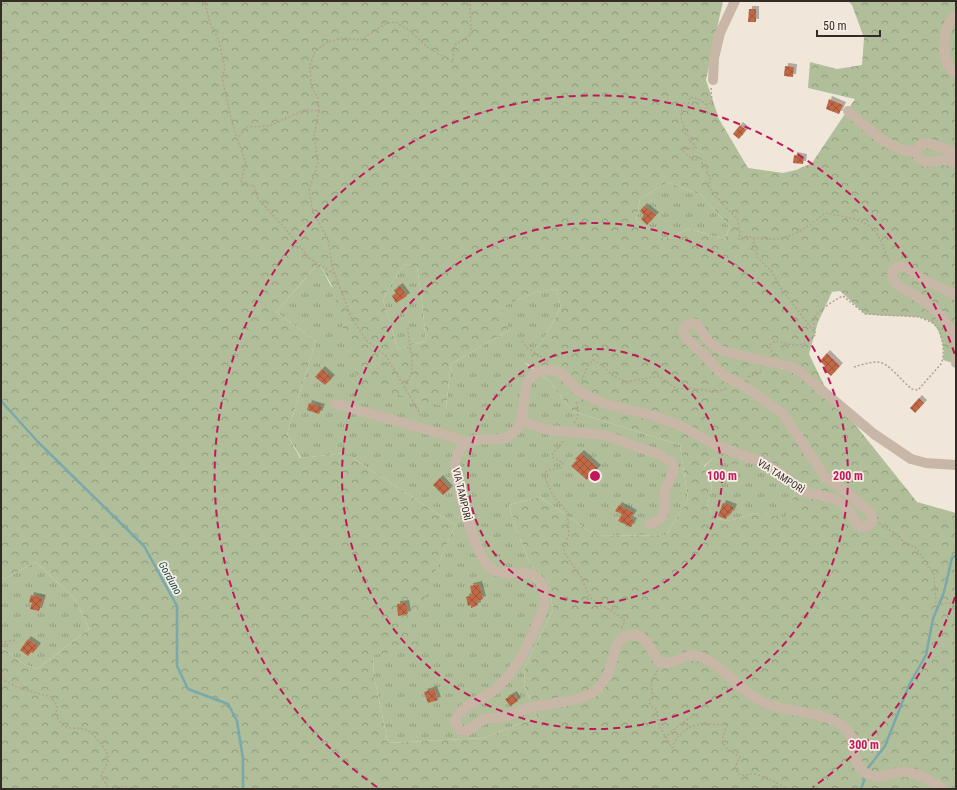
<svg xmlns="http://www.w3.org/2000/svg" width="957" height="790" font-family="'Roboto Condensed',sans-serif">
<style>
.grass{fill:url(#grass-tufts)}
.forest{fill:url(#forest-crowns);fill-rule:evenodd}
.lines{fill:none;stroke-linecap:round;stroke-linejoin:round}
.stream{stroke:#7aa9ac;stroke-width:2.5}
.building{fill:url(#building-cross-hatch);filter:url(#shadow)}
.path{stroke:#b3a191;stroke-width:1.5;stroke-dasharray:2 2;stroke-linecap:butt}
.minor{stroke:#c8b6a6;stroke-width:10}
.ring{fill:none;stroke:#c2185b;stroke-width:2;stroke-dasharray:7 5}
.labels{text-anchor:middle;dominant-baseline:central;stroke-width:3.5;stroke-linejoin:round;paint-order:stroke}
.street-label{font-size:10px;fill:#342b27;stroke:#f8f0e6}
.water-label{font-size:11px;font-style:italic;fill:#1e4f54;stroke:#f8f0e6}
.centre{fill:#c2185b;stroke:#f8f0e6;stroke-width:2}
.ring-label{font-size:12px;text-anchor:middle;font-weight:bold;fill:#c2185b;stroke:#f8f0e6;stroke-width:3.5;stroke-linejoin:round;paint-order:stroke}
</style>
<defs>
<pattern id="grass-tufts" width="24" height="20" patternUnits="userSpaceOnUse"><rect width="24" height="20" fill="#b1be9a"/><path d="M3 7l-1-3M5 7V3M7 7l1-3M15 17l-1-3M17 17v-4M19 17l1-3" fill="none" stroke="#919b7e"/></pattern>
<pattern id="forest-crowns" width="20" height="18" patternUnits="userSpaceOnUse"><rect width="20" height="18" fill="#b1be9a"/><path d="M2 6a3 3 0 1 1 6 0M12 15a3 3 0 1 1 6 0" fill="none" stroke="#919b7e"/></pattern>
<pattern id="building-cross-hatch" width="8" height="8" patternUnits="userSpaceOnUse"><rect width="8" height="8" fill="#c16847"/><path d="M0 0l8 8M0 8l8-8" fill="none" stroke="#9e563b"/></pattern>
<filter id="shadow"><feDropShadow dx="3" dy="-3" stdDeviation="0" flood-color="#0004"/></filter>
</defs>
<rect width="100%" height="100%" fill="#f0e6da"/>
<g class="grass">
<path d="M668,182L701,195L730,227L724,239L689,229L665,239L636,221L640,199Z"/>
<path d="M319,263L331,286L446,407L451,364L509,330L500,307L536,292L556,289L561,307L542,342L525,363L549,381L572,411L680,445L688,500L666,535L596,536L540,497L509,505L515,526L531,566L548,578L553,610L525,666L524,685L537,717L483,738L388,743L374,676L373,655L411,628L455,525L345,453L301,458L287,434L316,341L276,312Z"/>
<path d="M405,264L417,267L421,293L426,341L398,349L383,300L390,285Z"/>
<path d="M746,452L792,476L795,494L785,518L756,513L728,521L717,519L707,507L712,487L704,467L713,458L724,463Z"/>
<path d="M36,562L75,599L89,629L37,669L24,664L1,647V576L4,579Z"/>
</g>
<path class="forest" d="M1,1H723L706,80L719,119L748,168L783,173L796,170L812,163L855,99L808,88L810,62L837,69L862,65L864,38L852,5L848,1H956V364L943,360C944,352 944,346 941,338C934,314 917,317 896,316C886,316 876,315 865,314L840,291L832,292L818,322L809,354L825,387L917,502L956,513V789H1V647L24,664L37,669L89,629L75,599L36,562L4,579L1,576ZM668,182L701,195L730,227L724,239L689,229L665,239L636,221L640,199ZM319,263L332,286L358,385L446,407L451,364L509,330L501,307L536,292L556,289L561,307L542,342L525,362L549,381L572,411L680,445L688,500L666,535L596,536L540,497L509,505L515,526L531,566L548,579L553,610L525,666L524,685L537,717L483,738L388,743L374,676L373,655L422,648L412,628L455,525L345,453L300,458L287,434L316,341L276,312ZM405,264L417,267L421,293L426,341L398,349L383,300L390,285ZM746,452L792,476L795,494L785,517L756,513L728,521L717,519L707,507L712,487L704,466L713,458L724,463L738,465Z"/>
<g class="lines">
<g class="stream">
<path d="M1,401L38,442L144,546L177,606V666L188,689L228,704L237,721L243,759V789"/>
<path d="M868,768L885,746L909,685L926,655L933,619L944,592L952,558L956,555"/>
<path d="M861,789L865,778"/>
</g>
</g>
<g class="building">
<path d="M749,9H756V22H748Z"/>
<path d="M785,66L794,67L793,77L784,76Z"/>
<path d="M829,99L843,105L839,114L826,109Z"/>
<path d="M740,125L746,130L739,139L733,134Z"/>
<path d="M794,155L804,157L803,164L793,163Z"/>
<path d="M644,206L656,215L647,225L641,219L644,215L640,211Z"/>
<path d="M400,286L407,296L396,303L392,296L396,293L394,290Z"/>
<path d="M827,353L840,366L831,376L823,369L825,366L820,361Z"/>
<path d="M322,369L332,378L325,385L315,377Z"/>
<path d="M919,398L924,403L915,413L910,408Z"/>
<path d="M309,403L322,407L319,414L307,410Z"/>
<path d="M581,453L598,468L587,480L571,466L577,460L575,459Z"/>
<path d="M440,478L450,489L443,495L433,485Z"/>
<path d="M723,503L734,507L731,514L729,513L726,519L718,516Z"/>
<path d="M619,505L634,513L630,519L634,521L631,527L618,521L622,514L615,511Z"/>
<path d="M479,584L483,599L477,601L478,605L471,608V605L468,606L466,597L472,595L470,586Z"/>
<path d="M31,595L43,598L39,611L30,609L32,603L29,602Z"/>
<path d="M406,603L408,614L398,616L397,604Z"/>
<path d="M28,639L38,646L33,653L31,652L28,656L20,650Z"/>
<path d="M434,689L438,700L428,703L424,692Z"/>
<path d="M514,694L518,701L510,706L505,699Z"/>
</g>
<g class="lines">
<g class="path">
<path d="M194,1L205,3L210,23L219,41L225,68L222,77L232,122L237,139L247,127L269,126L304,110L319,111L314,136L318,162L309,191L313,212L328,239L332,266L351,317L366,340L386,356L418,410L421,418"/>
<path d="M1,49L5,54"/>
<path d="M711,88L712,102L707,105L698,99L690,97L688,106L684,103C680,111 680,123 686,130L685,134L692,138L688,140L695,145L696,148L681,149L694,161L701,157L702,163L707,166V174L710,176L709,187L720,201L738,220L740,232L739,239L749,236L755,240L751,249L757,251V257L772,272L782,290L815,333"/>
<path d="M319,111L318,98L311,86L310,65L315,51L328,42L343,38L360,40L387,23L395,22L409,30L427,47L453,62L454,45L471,35L470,1"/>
<path d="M237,139L246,163L241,181L246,186L254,185L258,199L285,228L309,258L336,275"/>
<path d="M753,238C760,238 768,239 775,239C795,238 811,224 825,213C844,217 868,218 878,236C883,244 885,254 890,262"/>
<path d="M522,341L526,347L548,361"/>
<path d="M772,352L769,346L775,341C795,345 799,350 815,335C815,330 813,322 814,318C815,313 837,298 843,296L865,314L919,317L933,323L938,328"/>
<path d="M854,367C861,365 869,362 877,362C889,362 902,382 912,389L918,390L941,364C946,352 942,341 939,329"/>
<path d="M748,377L762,372L761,369"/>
<path d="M582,381V379L588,366L593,360L602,365L612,375L626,382L659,376L677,389L692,388L715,392L728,388"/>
<path d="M404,388C406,383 410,378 411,373C414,358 408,342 408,326"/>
<path d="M574,423C579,416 579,411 576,402H578"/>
<path d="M563,441C560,448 553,450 552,457L563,463L561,468L548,470L544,473L547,483L553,495L567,512L569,534L564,546V552L581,577L589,596L600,606L606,607L624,620L625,622L621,628"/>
<path d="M879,523L899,536L903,542L915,547L923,558L934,574L936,603L939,605L948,602L952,604L956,612"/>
<path d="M1,642L16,640"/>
<path d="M657,670V673C649,681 651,685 653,696L649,701L651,706L657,710L659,726L672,748C678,732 691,723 708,724C715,724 720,726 727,724L728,725C717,743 724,748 740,757L735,767L738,774C748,777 746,774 753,774C764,775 779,785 789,789"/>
<path d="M1,679L17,687L51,697L57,706C56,712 55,715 59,720C67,732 72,726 84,729C92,731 96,739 102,745C105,750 108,753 108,759C107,765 103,770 101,776L109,789"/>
<path d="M664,737C674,732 680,722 691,718"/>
<path d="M114,789L124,786L133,789"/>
</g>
<g class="minor">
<path d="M956,15C953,18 950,21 948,25C942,39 941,65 956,73"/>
<path d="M713,80L714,58L720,33L735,1"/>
<path d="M848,111C869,129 887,150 916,152"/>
<path d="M956,152C944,150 931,140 920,145L916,152L918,158L925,162L943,160L956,162"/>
<path d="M956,295L922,279L907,268L900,266L896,267L892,271C892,275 892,279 895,282C901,288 909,292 916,296C933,307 950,322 956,342"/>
<path d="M956,356V363"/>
<path d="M336,404L453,437L465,443"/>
<path d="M520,421L549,430L604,435L644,449L660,455L673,464C676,473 667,482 665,491C663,499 667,508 662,516C659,521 654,523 649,524"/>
<path d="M943,789C930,781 918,771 902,772C891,772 880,780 869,775C845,763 864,737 838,723C816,710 788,713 765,703C741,693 726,667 701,657C685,651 674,667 660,662C650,654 647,631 630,635C613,638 615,656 610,669C606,678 602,686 594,692C580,702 547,703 529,708C520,711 512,715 503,717C497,718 491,718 485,719C478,721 473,728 467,731L460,730L455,722C455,709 483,698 493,691C514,674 526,650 536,626C539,618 543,611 544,603C545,597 545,591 542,585C532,562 504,581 489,567C476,555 451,475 456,459C466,423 499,452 516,430C526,417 522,396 528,381L533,375L540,371L552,370L559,372L566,378L578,391L585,395L609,405L654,416L683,427L715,445L761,462L782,474L804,492L828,497L837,500L848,509L858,525C864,529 870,527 872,519V514L869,511L860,504L844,490L825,477L783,414L747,388L723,375L704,355L687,339L683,331L685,326L691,323L697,324L709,342L722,351L792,367L798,370L874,434L911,459L926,463L956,465"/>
</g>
</g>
<g class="ring">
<circle cx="595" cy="476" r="127"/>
<circle cx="595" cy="476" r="253"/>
<path d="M955 597A380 380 0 0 1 813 787M377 787A380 380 0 1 1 955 355"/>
</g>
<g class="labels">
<g class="street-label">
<text transform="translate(781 476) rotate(33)">VIA TAMPORÌ</text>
<text transform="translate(462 494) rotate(77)">VIA TAMPORÌ</text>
</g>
<g class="water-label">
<text transform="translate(170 578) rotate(61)">Gorduno</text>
</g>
</g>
<circle cx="595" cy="476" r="6" class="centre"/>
<g class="ring-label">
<text x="722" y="480">100 m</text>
<text x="848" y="480">200 m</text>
<text x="864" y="749">300 m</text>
</g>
<rect width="957" height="790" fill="none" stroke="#342b27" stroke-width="4"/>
<path d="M817 30v6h63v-6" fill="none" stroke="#342b27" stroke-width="2"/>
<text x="823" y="30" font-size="12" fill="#342b27" stroke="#f8f0e6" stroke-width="3" paint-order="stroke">50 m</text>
</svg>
